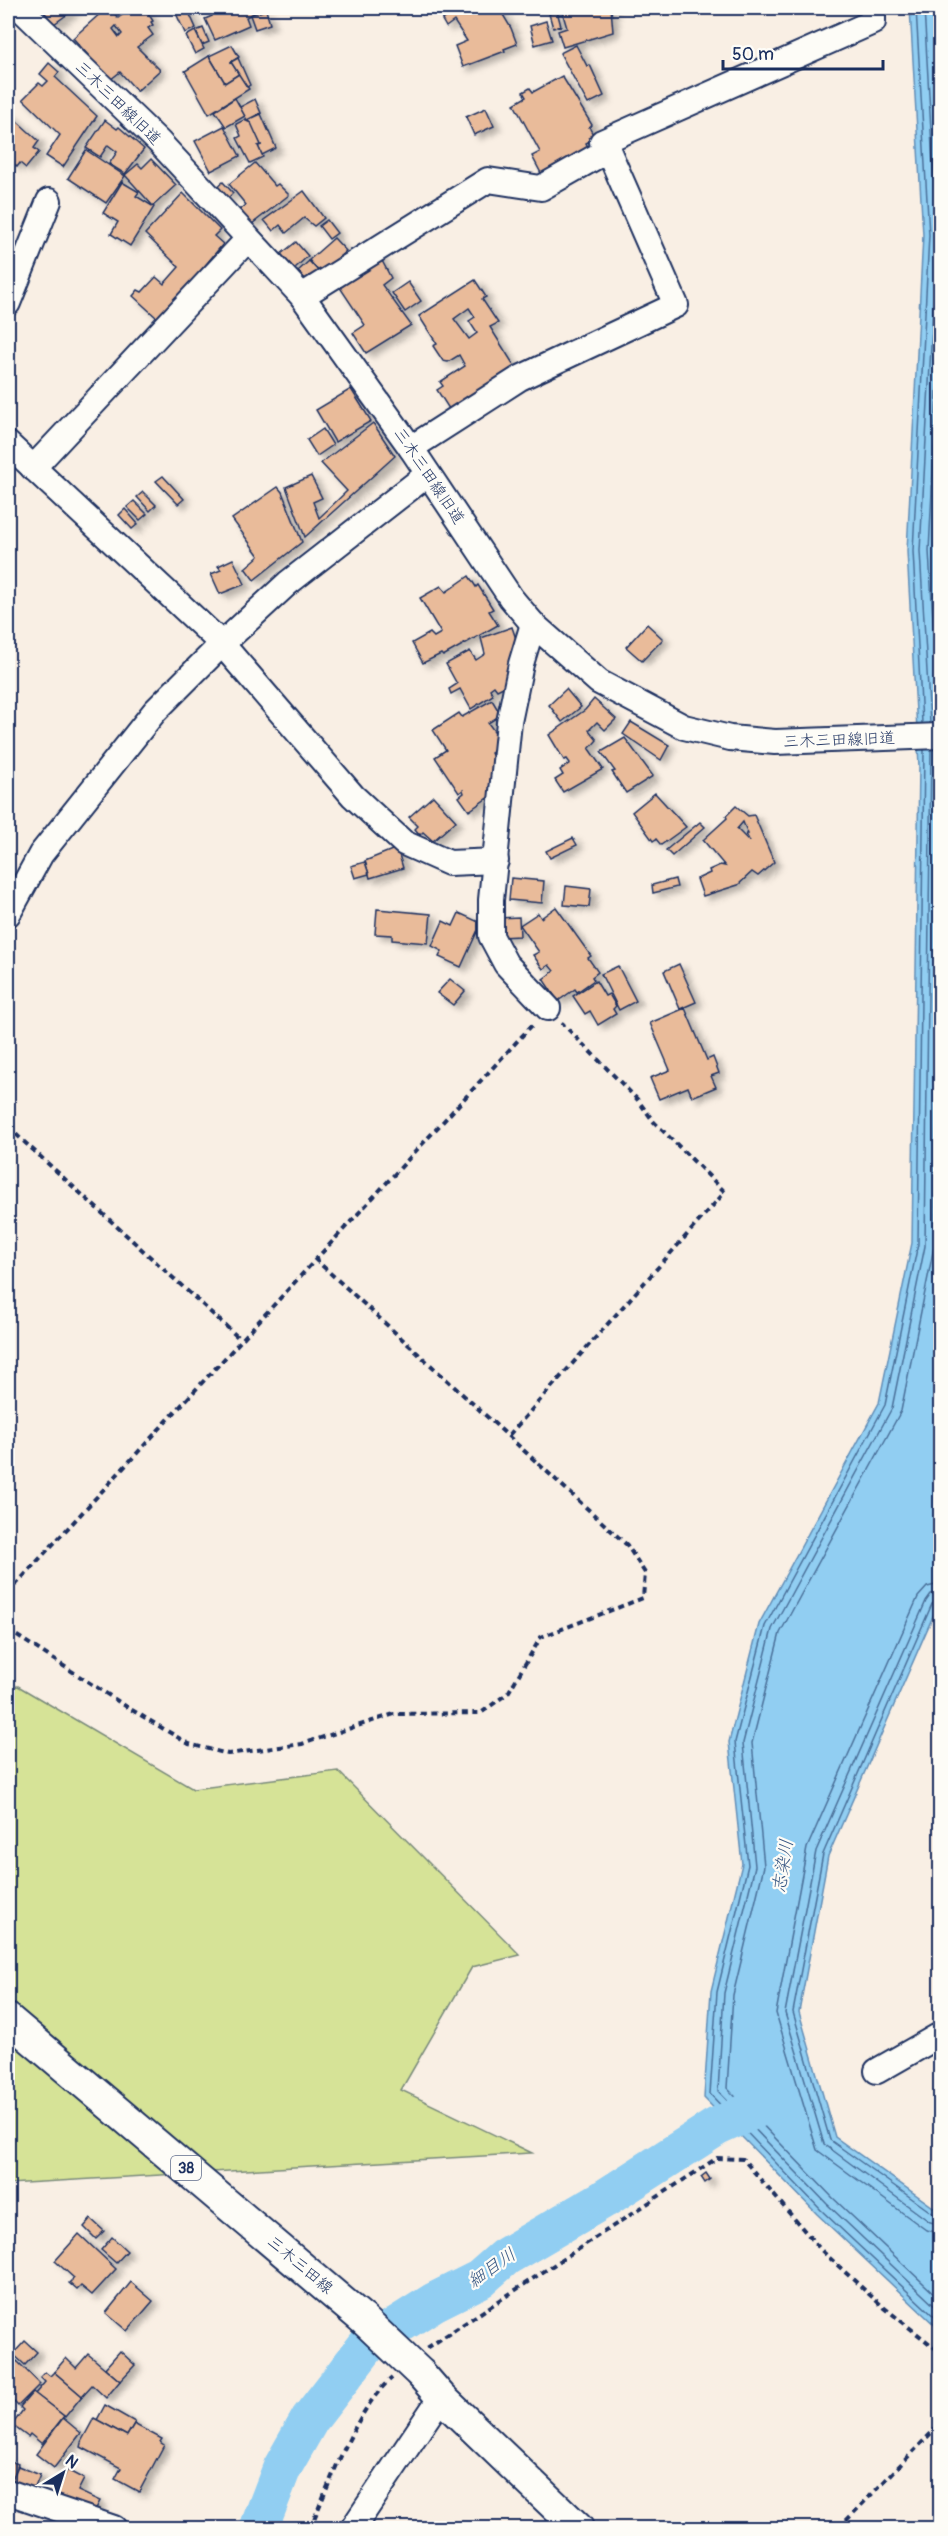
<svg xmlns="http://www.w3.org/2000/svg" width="948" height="2536" font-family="Pangolin,'Klee One',sans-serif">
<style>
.green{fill:#d6e397;stroke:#78897a;stroke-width:1.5}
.water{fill:#91cef2;stroke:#628eb7;stroke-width:1.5}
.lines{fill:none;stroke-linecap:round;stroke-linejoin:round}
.shore{stroke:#4a6f99;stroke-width:1.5}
.river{stroke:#91cef2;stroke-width:39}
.building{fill:#e9bb9a;stroke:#1b2f5e;stroke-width:1.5;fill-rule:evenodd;filter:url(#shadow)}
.minor-casing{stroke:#1b2f5e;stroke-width:28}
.major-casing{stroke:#1b2f5e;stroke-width:34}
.path{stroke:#1b2f5e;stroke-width:4;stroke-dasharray:6 4.5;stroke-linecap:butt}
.minor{stroke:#fdfcf7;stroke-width:24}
.major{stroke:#fdfcf7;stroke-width:30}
.major-bridge-casing{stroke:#1b2f5e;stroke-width:34;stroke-linecap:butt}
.major-bridge{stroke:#fdfcf7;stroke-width:30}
.labels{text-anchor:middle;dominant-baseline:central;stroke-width:4.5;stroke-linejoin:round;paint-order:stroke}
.shield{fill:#fdfcf7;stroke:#5f6c8c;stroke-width:1.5}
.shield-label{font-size:15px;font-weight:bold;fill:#1b2f5e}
.street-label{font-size:16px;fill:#1b2f5e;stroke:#fdfcf7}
.water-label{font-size:18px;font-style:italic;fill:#385783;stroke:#fdfcf7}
</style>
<defs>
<filter id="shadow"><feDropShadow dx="6" dy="4" stdDeviation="3" flood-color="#0004"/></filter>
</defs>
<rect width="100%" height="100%" fill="#f9efe4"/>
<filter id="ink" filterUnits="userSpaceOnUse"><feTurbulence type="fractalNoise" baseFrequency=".0167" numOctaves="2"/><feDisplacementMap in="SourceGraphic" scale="12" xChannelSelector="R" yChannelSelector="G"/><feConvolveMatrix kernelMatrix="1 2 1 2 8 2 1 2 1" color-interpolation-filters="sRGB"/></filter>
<g filter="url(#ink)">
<path class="green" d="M18,1686L193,1789L338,1771L520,1955L472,1967L401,2090L532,2153L8,2184V1687Z"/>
<path class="water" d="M910,8H940V1600L828,1856L799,2012L835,2137L940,2212V2330L817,2214L704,2098L711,1991L742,1864L729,1742L759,1624L879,1403L912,1243L919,766L907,551L923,235Z"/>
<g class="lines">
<g class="shore">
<path d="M916,8L929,235L913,551L922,723"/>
<path d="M924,8L937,235L920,551L930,723"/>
<path d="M933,8L940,144"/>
<path d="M939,723L929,551L940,332"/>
<path d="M924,750L918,1244L885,1405L765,1626L735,1742L748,1865L717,1992L710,2094L821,2210L940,2322"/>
<path d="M931,750L925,1246L892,1408L772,1629L743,1743L755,1866L724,1993L718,2091L827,2204L940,2311"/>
<path d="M940,824L934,1247L901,1411L780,1633L752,1743L764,1866L733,1995L727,2088L833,2198L940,2299"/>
<path d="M940,1584L927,1587L918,1597L807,1848L776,2013L817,2150L926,2230L940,2233"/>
<path d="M940,1593L931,1594L926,1601L816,1851L785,2013L824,2144L930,2222L940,2224"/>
<path d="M940,1600L932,1604L823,1854L793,2012L830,2140L935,2215L940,2217"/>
</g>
<path class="river" d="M259,2528L282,2468L310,2419L368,2344L434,2302L480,2279L505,2257L604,2199L716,2127L771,2102"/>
</g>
<g class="building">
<path d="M41,8H76L54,24Z"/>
<path d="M110,8L118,18L132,8H145L153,21L151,22L153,25L148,28L153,35L137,47L160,70L137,91L120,72L110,80L73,38L103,11L105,13ZM116,26L122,34L119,37L113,29Z"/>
<path d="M181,8H187L196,28L185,33L175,11Z"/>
<path d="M208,8H252L254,13L246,17L249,25L215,40L205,19L212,16Z"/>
<path d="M446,8H493L495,10L499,8L511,28L517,44L504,49L505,51L463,67L455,46L467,41L454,21L446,27L442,20L450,15Z"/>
<path d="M561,8H611L613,32L563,47L558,31L567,28Z"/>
<path d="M266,10L270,24L255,29L250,15Z"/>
<path d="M557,11L561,26L553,28L549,14Z"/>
<path d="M546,21L552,40L535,45L530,26Z"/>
<path d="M203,28L209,42L202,45L196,31Z"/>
<path d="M195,31L204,49L195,54L186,36Z"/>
<path d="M232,45L239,57L231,62L239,74L225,83L209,56Z"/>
<path d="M576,45L587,66L590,65L604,96L588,104L560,53Z"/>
<path d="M209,56L225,83L239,74L249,89L209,114L185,71Z"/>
<path d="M238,58L250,85L247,87L231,62Z"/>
<path d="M49,63L59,72L55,77L97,116L63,167L46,156L60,135L23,99L39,83L43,86L48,81L40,74Z"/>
<path d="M562,76L592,125L589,127L595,138L586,143L590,151L543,177L532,156L540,152L514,104L526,97L523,92L530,88L533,92Z"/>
<path d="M235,98L245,116L226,127L215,111Z"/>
<path d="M255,99L261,113L247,120L240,107Z"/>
<path d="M486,108L494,126L474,135L466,117Z"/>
<path d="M8,113L39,141L34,148L39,152L26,168L20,163L17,167L8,158Z"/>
<path d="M261,114L276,148L262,155L258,146L261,145L248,120Z"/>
<path d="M105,120L117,129L119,127L144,149L125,174L109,164L117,152L108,145L100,157L86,148Z"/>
<path d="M244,120L251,123L261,145L258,146L263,157L250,163L237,138L241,136L236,124Z"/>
<path d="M224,126L240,156L211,171L195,141Z"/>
<path d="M86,150L125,176L106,203L68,178Z"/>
<path d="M151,159L176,185L153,206L125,175L138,164L142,168Z"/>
<path d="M255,163L275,186L278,184L289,195L252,224L240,210L246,205L229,184Z"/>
<path d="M122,182L139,192L136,196L154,207L130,246L111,234L118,222L103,213Z"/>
<path d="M223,182L233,193L228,198L217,187Z"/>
<path d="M304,191L324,218L314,226L304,218L286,233L280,225L273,231L264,220Z"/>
<path d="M183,193L220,230L214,236L223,244L168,310L166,308L157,318L133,296L138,290L142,292L156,277L164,284L179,267L145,234Z"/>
<path d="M327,220L337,233L329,239L319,226Z"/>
<path d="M334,238L346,251L320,273L309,260Z"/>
<path d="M296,242L308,256L294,269L281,254Z"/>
<path d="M378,253L391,278L382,285L411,325L366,353L353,333L365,325L337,283Z"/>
<path d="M309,261L319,272L308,282L298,271Z"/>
<path d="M475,280L486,297L482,299L498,323L490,327L517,370L451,412L437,390L443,386L440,382L465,366L459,355L448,362L443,361L433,346L437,344L419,316ZM469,308L475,317L469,321L477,333L469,339L454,319Z"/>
<path d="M408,282L421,301L405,312L392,293Z"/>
<path d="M351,389L371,421L335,442L316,410Z"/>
<path d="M373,423L395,456L305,537L286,487L311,476L322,498L313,502L319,518L347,491L321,463Z"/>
<path d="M323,429L333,445L317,456L307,440Z"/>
<path d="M163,476L184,499L178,504L156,481Z"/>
<path d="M278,487L282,492L302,542L254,580L245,568L259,556L232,519Z"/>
<path d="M143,492L156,505L150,511L137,497Z"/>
<path d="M134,501L147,514L140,520L127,507Z"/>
<path d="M125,509L138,524L132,529L119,515Z"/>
<path d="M233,559L245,584L220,594L211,574L221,570L218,566Z"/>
<path d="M469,576L476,587L478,585L493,609L489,611L498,625L443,656L441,654L423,663L412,643L430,633L434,637L441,633L420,598L441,586L446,592Z"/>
<path d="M647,624L663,639L642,661L626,647Z"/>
<path d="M512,627L517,642L507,685L497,690L494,686L490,689L493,695L471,709L460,689L451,694L449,689L457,684L446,664L470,651L476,660L485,654L481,638Z"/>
<path d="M566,689L581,707L562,722L549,705Z"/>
<path d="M594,699L616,719L605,730L597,722L589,730L597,740L589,749L603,769L563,792L555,780L563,775L560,770L570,763L567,759L564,760L549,735L585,710Z"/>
<path d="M492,700L501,715L488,723L500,739L494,744L497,749L491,753L496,764L497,791L469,811L459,797L464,793L463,790L459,793L435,757L446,750L433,730L459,713L462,717Z"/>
<path d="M631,722L669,745L661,760L623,734Z"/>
<path d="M625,738L653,776L626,793L612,772L615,771L601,752Z"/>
<path d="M655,793L686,827L661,845L656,839L653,841L632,812Z"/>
<path d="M433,796L456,821L433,841L423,832L420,835L415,829L418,826L409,817Z"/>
<path d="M736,806L748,816L754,815L774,862L758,876L752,872L738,885L703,896L697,879L710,873L709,870L720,865L725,866L703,840L727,818L726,816ZM743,822L748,834H746L750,842L737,829Z"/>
<path d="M700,822L705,827L672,856L666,850Z"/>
<path d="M573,838L577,845L550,858L546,851Z"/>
<path d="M397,848L403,868L370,878L365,861Z"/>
<path d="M365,862L369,874L355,878L351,866Z"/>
<path d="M511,878L544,881L542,903L509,900Z"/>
<path d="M675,879L677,887L653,893L652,885Z"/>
<path d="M566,886L591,889L589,907L564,905Z"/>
<path d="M556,907L591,956L588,958L598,972L592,977L594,980L577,992L575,989L558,1001L543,979L554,971L549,965L543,969L533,955L539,952L520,925L538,913L541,918Z"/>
<path d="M377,909L431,914L428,943L392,940V935L375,934Z"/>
<path d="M459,913L481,923L461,967L439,957L442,951L432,946L443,921L453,926Z"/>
<path d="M519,917L520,936L499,937L498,918Z"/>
<path d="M679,964L696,1002L680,1009L664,971Z"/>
<path d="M618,966L636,1001L619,1010L601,974Z"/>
<path d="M450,979L465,991L453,1005L437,993Z"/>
<path d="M596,981L605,996L609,994L616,1006L613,1009L616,1014L598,1025L590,1011L585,1014L573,996Z"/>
<path d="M685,1008L707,1060L713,1057L719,1073L711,1076L716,1087L692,1097L688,1087L659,1099L650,1078L670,1070L650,1023Z"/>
<path d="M706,2173L710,2179L705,2183L701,2177Z"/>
<path d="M91,2219L104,2231L96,2239L84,2227Z"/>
<path d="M79,2234L116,2269L92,2295L81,2286L77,2290L69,2283L74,2278L55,2261Z"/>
<path d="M112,2237L127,2251L116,2263L101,2250Z"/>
<path d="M131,2282L153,2301L127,2331L106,2313Z"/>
<path d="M25,2341L37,2352L25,2365L13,2354Z"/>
<path d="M120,2351L135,2365L120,2381L105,2368Z"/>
<path d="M88,2354L120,2381L106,2398L92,2385L82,2396L54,2372L66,2358L76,2368Z"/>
<path d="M17,2361L40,2384L18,2406L11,2399H8V2364L11,2367Z"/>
<path d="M45,2372L50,2376L54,2372L82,2396L65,2417L35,2394L45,2382L40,2377Z"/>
<path d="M33,2392L64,2416L42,2444L30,2434L28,2437L12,2425L23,2410L20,2407Z"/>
<path d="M105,2405L135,2422L127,2436L97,2420Z"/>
<path d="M63,2418L81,2433L54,2468L36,2454Z"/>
<path d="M94,2418L127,2436L134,2424L162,2439L160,2442L164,2445L139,2492L115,2479L121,2468L81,2447L82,2443L81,2442Z"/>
<path d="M8,2460L18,2464L12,2481L8,2479Z"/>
<path d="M18,2466L40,2475L33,2492L10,2484Z"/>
<path d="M67,2470L84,2479L78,2491L100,2501L93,2514L55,2498Z"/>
</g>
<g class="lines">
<defs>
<g id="minor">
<path d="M20,8L159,142L302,296L411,448L511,598L533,624L599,682L684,727L730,738L775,742L940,736"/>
<path d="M302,296L488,180L541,188L608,150"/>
<path d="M8,303L49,201"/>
<path d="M8,444L222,644L353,796L404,843L449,863L496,861"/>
<path d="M411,448L520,378L676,305L608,150L602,142L873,22V8"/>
<path d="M33,468L248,239"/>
<path d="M533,624L521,664L509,722L491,900V936L506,964L548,1008"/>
<path d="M8,914L41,854L155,711L222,644L288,583L428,474"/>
<path d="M877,2071L940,2035"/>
<path d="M8,2492L114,2528"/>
<path d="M353,2528L441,2397"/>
</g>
<g id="major">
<path d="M8,2019L363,2319"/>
<path d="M421,2374L441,2397L578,2528"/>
</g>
</defs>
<use href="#minor" class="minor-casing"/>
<use href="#major" class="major-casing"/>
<g class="path">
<path d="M8,1127L240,1339"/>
<path d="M509,1435L725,1192L654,1122L637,1099L562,1023"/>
<path d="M8,1593L534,1023"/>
<path d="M8,1630L127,1707L189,1744L228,1754L302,1744L394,1714L481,1713L508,1693L541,1637L643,1598L645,1573L627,1545L316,1260"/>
<path d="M427,2348L717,2158L743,2159L821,2250L881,2305L940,2352"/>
<path d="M310,2528C330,2484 355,2409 392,2378"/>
<path d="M839,2528L940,2424"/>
</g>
<use href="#minor" class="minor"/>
<use href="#major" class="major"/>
<defs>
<path id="major-bridge" d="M363,2319L421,2374"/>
</defs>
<use href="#major-bridge" class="major-bridge-casing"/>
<use href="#major-bridge" class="major-bridge"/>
</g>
</g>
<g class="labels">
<rect class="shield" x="171" y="2156" width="30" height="24" rx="4.5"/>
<g class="shield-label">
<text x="186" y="2168">38</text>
</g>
<g class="street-label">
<text transform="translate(118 103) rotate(44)">三木三田線旧道</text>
<text transform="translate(429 476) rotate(56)">三木三田線旧道</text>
<text transform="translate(839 740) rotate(-2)">三木三田線旧道</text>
<text transform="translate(300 2265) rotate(40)">三木三田線</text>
</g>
<g class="water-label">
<text transform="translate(783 1866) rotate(-81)">志染川</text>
<text transform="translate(492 2268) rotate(-35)">細目川</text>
</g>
</g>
<rect width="948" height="2536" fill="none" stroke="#fdfcf7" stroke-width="30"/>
<rect x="15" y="15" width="918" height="2506" fill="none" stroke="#1b2f5e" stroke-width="2" filter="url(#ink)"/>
<g transform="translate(63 2473) rotate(38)" stroke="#fdfcf7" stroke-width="4.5" paint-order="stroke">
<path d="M0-4.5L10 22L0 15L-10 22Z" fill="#1b2f5e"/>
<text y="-9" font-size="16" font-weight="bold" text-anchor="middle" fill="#1b2f5e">N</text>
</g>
<path d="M723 60v9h160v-9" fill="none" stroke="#1b2f5e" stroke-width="3"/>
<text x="732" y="60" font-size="18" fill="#1b2f5e" stroke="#fdfcf7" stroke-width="4.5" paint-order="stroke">50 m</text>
</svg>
